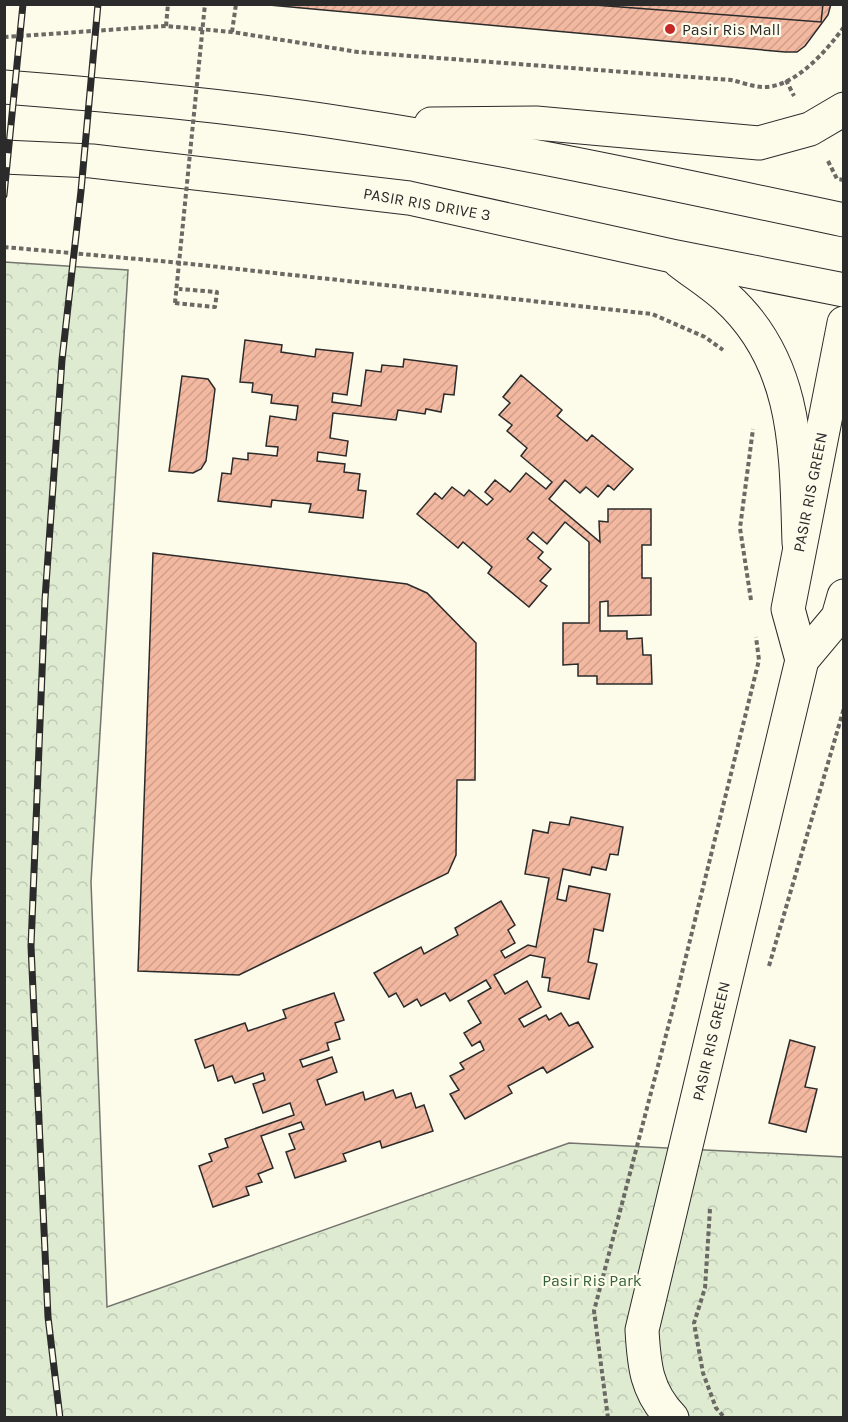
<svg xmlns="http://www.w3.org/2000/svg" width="848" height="1422" font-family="Karla,sans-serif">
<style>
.forest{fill:url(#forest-crowns);stroke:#74746e;stroke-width:1.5}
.building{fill:url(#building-hatch);stroke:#2b2b2b;stroke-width:1.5}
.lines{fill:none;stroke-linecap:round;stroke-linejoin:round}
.minor-casing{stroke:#2b2b2b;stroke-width:35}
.major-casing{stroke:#2b2b2b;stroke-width:35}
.path{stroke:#6a6964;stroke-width:4;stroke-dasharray:4.5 3;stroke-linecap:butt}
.minor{stroke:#fdfbea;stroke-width:33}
.major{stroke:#fdfbea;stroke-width:33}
.rail-casing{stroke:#2b2b2b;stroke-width:7}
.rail{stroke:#fdfbea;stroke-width:4.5;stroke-dasharray:14;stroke-linecap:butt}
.path-bridge{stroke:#6a6964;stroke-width:4;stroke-dasharray:4.5 3;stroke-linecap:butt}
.poi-dot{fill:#c62828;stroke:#fdfbea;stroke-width:2}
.labels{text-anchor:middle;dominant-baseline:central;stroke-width:4.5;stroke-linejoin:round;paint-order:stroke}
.poi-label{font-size:16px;fill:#2b2b2b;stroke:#fdfbea;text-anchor:start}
.street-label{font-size:16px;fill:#2b2b2b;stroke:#fdfbea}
.park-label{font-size:16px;fill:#34623c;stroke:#fdfbea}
</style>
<defs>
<pattern id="forest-crowns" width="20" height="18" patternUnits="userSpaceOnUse" patternTransform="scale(1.5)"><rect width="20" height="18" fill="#deebd1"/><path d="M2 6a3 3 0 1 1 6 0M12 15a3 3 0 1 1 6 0" fill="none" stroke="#bfcab4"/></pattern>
<pattern id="building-hatch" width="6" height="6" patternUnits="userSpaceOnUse" patternTransform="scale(1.5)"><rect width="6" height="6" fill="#f2b8a0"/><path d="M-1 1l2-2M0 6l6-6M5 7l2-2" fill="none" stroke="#d09e8a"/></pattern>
</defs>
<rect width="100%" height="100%" fill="#fdfbea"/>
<path class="forest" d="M4,262L128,270L91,882L107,1307L569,1143L843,1157V1417H5Z"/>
<g class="building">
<path d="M258,4H831L828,15L805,46L797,52H785Z"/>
<path d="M581,4H823L821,22Z"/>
<path d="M245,340L282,345L281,352L315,357L316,349L353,353L347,395L333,393L332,402L361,406L366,370L381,372L382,365L403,367L404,359L457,366L454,395L444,394L441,412L426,409L425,414L398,410L396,420L333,413L330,438L348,441L346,456L318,452L317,461L345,464L344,472L360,474L358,490L366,491L363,518L309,512L311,504L272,500L271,507L218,501L222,473L231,474L233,458L248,460V453L277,456L278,447L266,446L270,416L296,420L298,406L271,403L272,395L252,392L253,383L240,382Z"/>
<path d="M521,375L562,410L557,416L587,441L592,435L633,469L614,490L608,485L598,497L586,487L580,493L565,480L549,499L600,542L599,521L608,522V509H651V545H642V578H651V615L608,616V601L600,602V631H627V639L642,638L643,655H651L652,684H597V676H578V664L563,665V623H589V542L565,522L547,544L533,532L527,539L543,552L538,558L551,569L540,581L547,586L529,607L488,573L492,567L463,542L458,548L417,514L435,493L442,499L452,487L464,496L469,490L487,505L493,499L485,492L495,480L510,492L526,473L546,489L552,482L521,456L527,448L507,431L512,425L499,415L510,403L503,397Z"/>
<path d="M182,376L208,379L215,389L206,461L201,469L193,473L169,471Z"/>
<path d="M153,553L407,584L427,593L476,643L475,780H457L456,855L448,873L239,975L138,971Z"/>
<path d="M571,817L623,827L618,855L610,854L606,870L592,867L590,875L563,869L557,899L566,901L569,886L610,894L603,931L594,929L588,962L597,964L589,999L548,991L550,978L542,977L545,958L530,955L494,975L505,994L527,981L541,1007L519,1019L524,1027L546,1015L549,1020L561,1013L569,1026L578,1022L593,1047L547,1073L543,1067L508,1086L512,1093L465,1119L450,1094L459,1090L450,1076L464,1069L460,1063L484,1050L480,1041L472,1046L464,1033L481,1023L468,1001L491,988L486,980L450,1001L445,993L421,1006L417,999L404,1007L396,993L389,997L374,973L421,947L424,954L458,935L455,928L501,901L515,925L508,930L515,943L501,951L505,958L528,945L536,947L549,878L525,874L533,830L548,833L550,822L569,825Z"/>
<path d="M334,993L344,1020L335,1023L340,1039L327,1043L329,1050L300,1060L303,1067L332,1057L337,1072L317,1080L326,1105L363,1092L365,1100L393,1090L396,1098L411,1093L416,1108L424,1105L433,1131L382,1148L380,1141L343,1154L346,1161L295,1178L286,1152L295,1149L289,1134L304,1129L301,1122L261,1136L273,1168L258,1174L262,1182L246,1187L249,1195L213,1207L199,1166L212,1161L209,1154L228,1147L225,1139L294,1115L290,1103L263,1113L253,1084L265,1080L263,1073L235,1083L232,1076L218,1081L213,1065L205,1068L195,1040L245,1023L248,1031L286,1018L283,1010Z"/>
<path d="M790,1040L815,1047L805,1087L817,1089L806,1132L769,1123Z"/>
</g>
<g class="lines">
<defs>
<g id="minor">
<path d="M802,660L788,609L844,323"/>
<path d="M672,1418C646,1391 644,1365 642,1330L802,660L838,617L844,596"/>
</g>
<g id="major">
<path d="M4,87C119,96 234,106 348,124C514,149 679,185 844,220"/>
<path d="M431,124L536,123L759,143L810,129L844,109"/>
<path d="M4,157L92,161L409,198L672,256L844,290"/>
<path d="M679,261C694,273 712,284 726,297C799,363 796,453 799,543"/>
</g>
</defs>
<use href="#minor" class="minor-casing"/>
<use href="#major" class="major-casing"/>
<g class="path">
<path d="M166,26L168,4"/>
<path d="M232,32L236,4"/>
<path d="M4,37L166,26L232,32L358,52L731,80C741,82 753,87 763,87C795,88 827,50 844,27"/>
<path d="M786,80L794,96"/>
<path d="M828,161L837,179L844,180"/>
<path d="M4,247L182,263L652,314L705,337L723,350"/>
<path d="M175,303L215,307L217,292L179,289"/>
<path d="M751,600L740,528L753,429"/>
<path d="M769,966L844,708"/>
<path d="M710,1209L705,1288L694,1323L703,1373L716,1408L725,1418"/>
<path d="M608,1418L594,1311L677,993L759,660L756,637"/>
</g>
<use href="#minor" class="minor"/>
<use href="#major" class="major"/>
<defs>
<g id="rail">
<path d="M4,195L23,4"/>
<path d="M60,1418L48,1317L31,946L45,599L62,360L81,191L98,4"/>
</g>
</defs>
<use href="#rail" class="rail-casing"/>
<use href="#rail" class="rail"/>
<path class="path-bridge" d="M175,303L205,4"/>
</g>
<circle class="poi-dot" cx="670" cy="29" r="6"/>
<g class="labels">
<g class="poi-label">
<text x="682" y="29">Pasir Ris Mall</text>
</g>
<g class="street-label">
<text transform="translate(427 204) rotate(10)">PASIR RIS DRIVE 3</text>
<text transform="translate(810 492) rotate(-79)">PASIR RIS GREEN</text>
<text transform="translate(711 1041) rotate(-77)">PASIR RIS GREEN</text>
</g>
<g class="park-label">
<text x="592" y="1280">Pasir Ris Park</text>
</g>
</g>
<rect width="848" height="1422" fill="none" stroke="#2b2b2b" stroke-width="12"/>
</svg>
